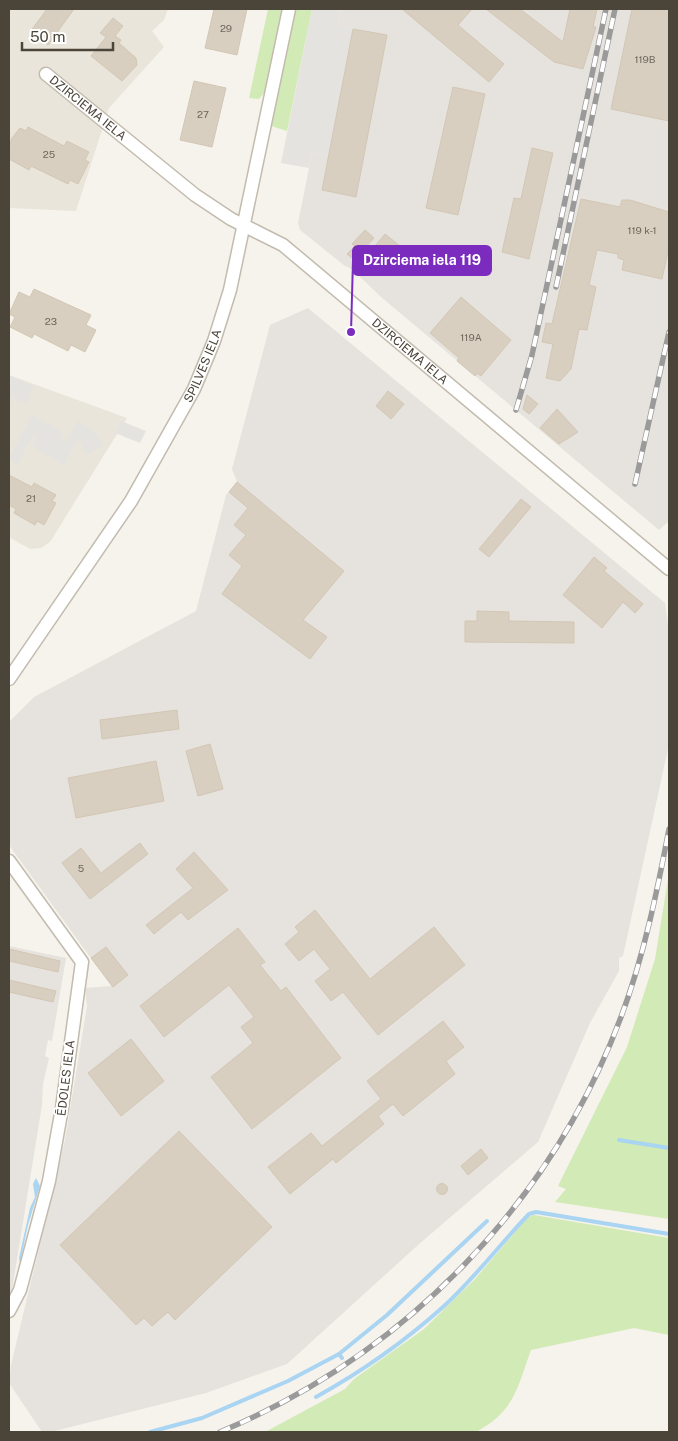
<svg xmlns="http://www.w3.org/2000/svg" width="678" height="1441" font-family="'Public Sans',sans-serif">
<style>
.residential{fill:#eae5da}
.industrial{fill:#e6e2dd}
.green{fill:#d2eab5}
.parking{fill:#e5e3e0}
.water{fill:#a9d4f2}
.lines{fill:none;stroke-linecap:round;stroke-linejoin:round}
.stream{stroke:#a9d4f2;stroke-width:4}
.building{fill:#d8cfc1;stroke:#d3c7b4}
.street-casing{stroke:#c2bbae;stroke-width:15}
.street{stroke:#fff;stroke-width:12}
.rail-casing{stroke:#9a9a9a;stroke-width:5.5}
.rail{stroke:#fff;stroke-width:4;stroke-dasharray:11;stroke-linecap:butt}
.labels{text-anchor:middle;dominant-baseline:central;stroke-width:4;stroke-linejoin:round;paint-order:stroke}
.number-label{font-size:10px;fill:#6e675b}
.street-label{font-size:12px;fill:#4b4439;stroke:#fff}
.leader{fill:none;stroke:#7b2cbf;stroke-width:2}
.callout-dot{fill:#7b2cbf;stroke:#fff;stroke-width:2}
.callout{fill:#7b2cbf;stroke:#7b2cbf;stroke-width:2}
.callout-label{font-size:14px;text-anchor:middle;font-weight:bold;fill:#fff}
</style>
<rect width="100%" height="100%" fill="#f6f3ec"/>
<g class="residential">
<path d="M9,9H168L164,20L152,31L164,47L109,108L76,211L9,208Z"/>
<path d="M9,375L127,418L50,542L41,548L30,549L9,537Z"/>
</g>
<g class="industrial">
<path d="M341,9H669V521L659,530L381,297L352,269L345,266L300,230L298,223L312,153L329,156L353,29L338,26Z"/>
<path d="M308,308L665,603L669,632V744L623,956L619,958V971L590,1023L538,1142L418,1245L287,1364L206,1393L51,1432H42L9,1383L11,1365L65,1140L87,1006L85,988L111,986L9,845V722L34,697L196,611L226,495L237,482L232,469L270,325Z"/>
<path d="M9,946L66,958L52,1041L48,1040L45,1056L49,1058L43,1084L42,1105L11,1296L9,1299Z"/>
</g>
<g class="green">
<path d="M268,9H282L265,92L259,99L249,98Z"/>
<path d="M296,9H312L287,131L271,126Z"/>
<path d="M669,873V1219L555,1202L566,1189L558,1186L627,1047L655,959Z"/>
<path d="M534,1215L669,1238V1335L634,1328L531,1350C517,1388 515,1411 476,1432H265L345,1389L354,1379L424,1329L475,1279L528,1217Z"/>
</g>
<g class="parking">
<path d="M312,9H341L338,26L353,29L329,156L312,153L309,168L281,163Z"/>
<path d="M9,375L33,386L27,403L12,398L9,403Z"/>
<path d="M32,415L64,432L60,438L66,442L78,421L96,432L103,446L86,455L80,441H77L64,465L31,446L35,438L33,436L17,464L9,458Z"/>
<path d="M121,421L146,431L140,443L115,433Z"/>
</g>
<path class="water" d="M36,1178L40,1186L28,1225L20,1263L19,1258L30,1208L35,1197L33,1184Z"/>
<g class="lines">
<g class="stream">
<path d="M619,1140L669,1148"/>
<path d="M342,1358L339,1354L387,1315L487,1221"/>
<path d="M316,1397C361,1372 405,1341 443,1307C474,1279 500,1244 529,1214L536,1212L669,1234"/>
<path d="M150,1432L202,1418L288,1381L339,1354"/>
</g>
</g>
<g class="building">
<path d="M47,9H74L48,45L30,32Z"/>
<path d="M214,9H247L237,55L205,48Z"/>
<path d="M402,9H472L458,25L504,64L489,82Z"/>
<path d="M486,9H520L563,42L570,9H597L593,27H596L583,69L554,62Z"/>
<path d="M632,9H669V121L611,109Z"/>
<path d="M113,18L123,26L115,36L121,40L119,43L136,58L137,65L122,81L91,56L106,37L100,33Z"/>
<path d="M353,29L387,35L356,197L322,190Z"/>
<path d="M194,81L226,88L212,147L180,140Z"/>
<path d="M453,87L485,94L458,215L426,208Z"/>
<path d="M28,127L64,146L67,141L89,152L85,160L89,162L78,184L70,180L68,184L31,166L29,170L9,159V146L12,138L20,128L26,131Z"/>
<path d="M532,148L553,153L529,259L502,252L514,198L521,199Z"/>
<path d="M581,199L620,207L622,200H630L669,212V247L662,279L622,270L624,260L618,258V254L597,250L589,285L596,287L587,330L579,329L571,369L560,381L546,378L553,344L542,342L546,323L552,324Z"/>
<path d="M365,230L374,238L354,260L347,254L355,246L352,244Z"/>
<path d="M385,234L400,246L393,254L386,248L383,252L375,246Z"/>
<path d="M34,289L91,315L86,325L96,330L85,352L71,345L68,351L34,334L32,338L10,327L15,317L9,314L19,292L30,297Z"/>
<path d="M461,297L511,340L481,376L477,373L475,376L457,361L459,358L430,333Z"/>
<path d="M388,391L404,404L391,419L376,406Z"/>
<path d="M527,395L538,404L529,414L523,409Z"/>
<path d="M557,409L578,432L559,444L540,428Z"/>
<path d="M9,475L32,487L34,483L56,495L52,501L56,503L44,525L37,521L35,525L14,513L16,509L9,505Z"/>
<path d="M237,482L344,571L303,620L327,637L310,659L222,594L242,566L229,555L246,535L234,525L248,508L229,492Z"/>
<path d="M521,499L531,507L489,557L479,549Z"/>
<path d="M594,557L607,568L604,571L643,604L635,613L623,602L602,628L563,595Z"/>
<path d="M477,611L509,612V621L574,622V643L465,642V621H477Z"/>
<path d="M177,710L179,729L102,739L100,720Z"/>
<path d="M210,744L223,789L198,796L186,751Z"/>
<path d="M156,761L164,801L76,818L68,778Z"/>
<path d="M140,843L148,854L90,899L62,863L81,848L101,873Z"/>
<path d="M194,852L228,890L188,920L181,912L154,934L146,925L193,888L176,869Z"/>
<path d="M315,910L370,979L434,927L465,965L378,1035L343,992L331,1001L315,981L330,969L314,949L299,961L285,944L299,932L295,927Z"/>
<path d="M238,928L265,962L260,965L281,991L286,987L341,1058L252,1129L211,1077L253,1043L241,1027L254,1017L229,985L164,1037L140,1006Z"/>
<path d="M106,947L128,975L113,987L91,958Z"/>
<path d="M9,949L60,961L58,972L9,961Z"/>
<path d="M9,980L56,991L53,1002L9,992Z"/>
<path d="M443,1021L464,1047L446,1061L455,1074L403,1116L393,1104L378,1116L384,1124L336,1163L333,1159L290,1194L268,1167L311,1133L322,1146L381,1099L367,1081Z"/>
<path d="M131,1039L164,1081L121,1116L88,1073Z"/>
<path d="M179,1131L272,1227L175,1320L168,1312L152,1326L144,1318L136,1325L60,1245Z"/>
<path d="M481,1149L488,1158L468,1175L461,1166Z"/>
<circle cx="442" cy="1189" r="5.5"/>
</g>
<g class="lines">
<defs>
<g id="street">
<path id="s1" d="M46,74L195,195L231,219L283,245L669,569"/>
<path id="s2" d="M9,679L131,501L194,389L214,341L230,290L289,9"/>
<path d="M9,861L82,962L62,1108L49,1181L20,1290L9,1311"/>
</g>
</defs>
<use href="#street" class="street-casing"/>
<use href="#street" class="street"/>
<defs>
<g id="rail">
<path d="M556,287L615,9"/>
<path d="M516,410L532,355L606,9"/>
<path d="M635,484L669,332"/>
<path d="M220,1432C404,1355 551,1204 621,1017C644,956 657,892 669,829"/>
</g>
</defs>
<use href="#rail" class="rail-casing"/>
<use href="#rail" class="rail"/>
</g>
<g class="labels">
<g class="number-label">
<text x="226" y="28">29</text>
<text x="645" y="59">119B</text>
<text x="203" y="114">27</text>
<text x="49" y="154">25</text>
<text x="642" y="230">119 k-1</text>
<text x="51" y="321">23</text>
<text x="471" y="337">119A</text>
<text x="31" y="498">21</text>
<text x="81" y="868">5</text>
</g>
<g class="street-label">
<text stroke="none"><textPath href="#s1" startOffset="54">DZIRCIEMA IELA</textPath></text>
<text stroke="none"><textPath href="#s1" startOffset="459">DZIRCIEMA IELA</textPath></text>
<text stroke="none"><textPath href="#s2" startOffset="369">SPILVES IELA</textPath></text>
<text transform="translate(66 1078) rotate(-83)">ĒDOLES IELA</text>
</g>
</g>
<path class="leader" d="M351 332L353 260"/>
<circle class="callout-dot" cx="351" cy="332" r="5"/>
<rect class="callout" x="353" y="246" width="138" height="29" rx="5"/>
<g class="callout-label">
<text x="422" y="265">Dzirciema iela 119</text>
</g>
<rect width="678" height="1441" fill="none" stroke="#4b4439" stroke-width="20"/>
<path d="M22 42v8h91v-8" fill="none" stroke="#4b4439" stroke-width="2.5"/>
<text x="30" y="42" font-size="15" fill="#4b4439" stroke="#ffffff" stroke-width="4" paint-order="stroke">50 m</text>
</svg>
